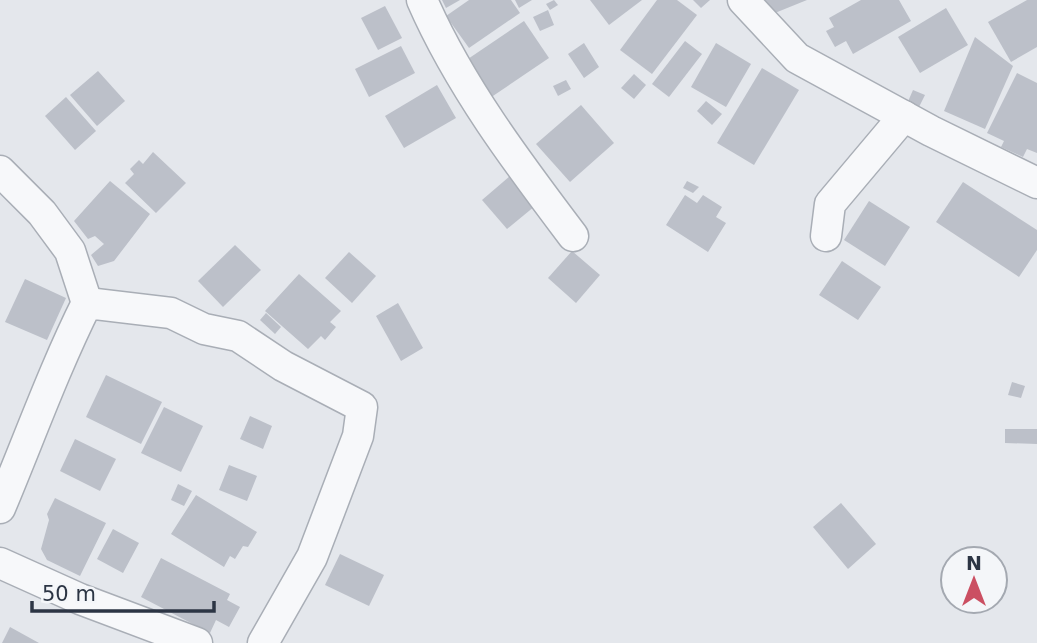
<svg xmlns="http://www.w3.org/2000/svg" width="1037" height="643" font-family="'DejaVu Sans',sans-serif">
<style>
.building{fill:#bcc0c9}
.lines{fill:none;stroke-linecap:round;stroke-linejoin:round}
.street-casing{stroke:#a9aeb6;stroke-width:33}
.street{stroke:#f7f8fa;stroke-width:30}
</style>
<rect width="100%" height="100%" fill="#e4e7ec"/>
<g class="building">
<path d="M442,0H460L446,8Z"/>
<path d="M469,0H511L520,13L469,48L446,16Z"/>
<path d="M515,0H532L519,8Z"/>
<path d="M554,0L558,5L550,10L546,4Z"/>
<path d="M590,0H642L609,25Z"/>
<path d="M657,0H677L697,15L652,74L620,50Z"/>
<path d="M693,0H710L701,8Z"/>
<path d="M758,0H807L765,17Z"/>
<path d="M861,0H899L911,21L853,54L846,41L835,47L826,31L834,27L829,18Z"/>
<path d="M1027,0H1037V47L1011,62L988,22Z"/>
<path d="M385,6L402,38L378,50L361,18Z"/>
<path d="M946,8L968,45L920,73L898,37Z"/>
<path d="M548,10L554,25L540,31L533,17Z"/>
<path d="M524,21L549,58L487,100L462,63Z"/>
<path d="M975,37L1013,66L985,129L944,111Z"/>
<path d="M685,41L702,54L669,97L652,84Z"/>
<path d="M584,43L599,67L584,78L568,54Z"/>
<path d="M716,43L751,64L726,107L691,87Z"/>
<path d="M401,46L415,73L369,97L355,69Z"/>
<path d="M762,68L799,90L754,165L717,143Z"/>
<path d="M98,71L125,101L97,126L70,95Z"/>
<path d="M1017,73L1037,83V153L1027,149L1023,157L1001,147L1004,141L987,133Z"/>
<path d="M634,74L646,85L634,99L621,88Z"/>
<path d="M566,80L571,89L558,96L553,86Z"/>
<path d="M437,85L456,118L404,148L385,116Z"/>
<path d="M913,90L925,95L917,111L906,106Z"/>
<path d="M66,97L96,131L75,150L45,116Z"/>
<path d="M706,101L722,114L712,125L697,111Z"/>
<path d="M581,105L614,143L570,182L536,144Z"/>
<path d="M153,152L186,183L156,213L125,183L134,174L130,169L139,160L143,164Z"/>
<path d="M510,176L535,206L507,229L482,200Z"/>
<path d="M110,181L150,214L114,261L98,266L91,255L104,244L95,236L88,239L74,221Z"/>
<path d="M687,181L699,187L693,193L683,188Z"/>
<path d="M963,182L1037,230V250L1019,277L936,222Z"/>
<path d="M685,195L697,203L703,195L722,207L716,217L726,223L708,252L666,225Z"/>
<path d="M869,201L910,227L885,266L844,240Z"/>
<path d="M235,245L261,270L223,307L198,281Z"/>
<path d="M572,251L600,275L576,303L548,278Z"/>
<path d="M349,252L376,276L352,303L325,278Z"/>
<path d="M842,261L881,287L858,320L819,295Z"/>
<path d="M299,274L341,311L330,322L336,327L325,340L321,336L308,349L265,311Z"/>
<path d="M25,279L66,298L47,340L5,322Z"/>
<path d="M398,303L423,348L401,361L376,316Z"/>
<path d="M266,313L281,327L275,334L260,320Z"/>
<path d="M106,375L162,402L141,444L86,417Z"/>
<path d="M1012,382L1025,386L1021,398L1008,395Z"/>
<path d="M164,407L203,426L181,472L141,453Z"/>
<path d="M250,416L272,426L263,449L240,439Z"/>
<path d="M1005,429H1037V444L1005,443Z"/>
<path d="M75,439L116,459L100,491L60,471Z"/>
<path d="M229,465L257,476L247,501L219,490Z"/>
<path d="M178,484L192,491L184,506L171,500Z"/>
<path d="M196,495L257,532L248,547L243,546L235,559L230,556L224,567L171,534Z"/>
<path d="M55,498L106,523L80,576L47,560L41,549L49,520L47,514Z"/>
<path d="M841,503L876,544L848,569L813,527Z"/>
<path d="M113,529L139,543L123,573L97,559Z"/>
<path d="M340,554L384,575L369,606L325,585Z"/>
<path d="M161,558L230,594L227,600L240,607L229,627L216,620L210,633L141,597Z"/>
<path d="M10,627L39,643H2Z"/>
</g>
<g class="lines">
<defs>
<g id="street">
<path d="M422,0C459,85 517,162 573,236"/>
<path d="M743,0L797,58L931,131L1037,183"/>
<path d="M0,171L42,213L70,251L87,303"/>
<path d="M826,236L830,204L904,116"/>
<path d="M0,508C29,439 54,369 87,303L171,313L204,329L238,336L283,366L362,407L358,436L312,557L263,643"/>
<path d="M0,563L80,599L197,643"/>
</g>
</defs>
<use href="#street" class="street-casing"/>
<use href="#street" class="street"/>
</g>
<g transform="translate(974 580)"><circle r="33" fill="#f4f6f9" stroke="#a4a9b1" stroke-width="2"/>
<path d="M0-5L12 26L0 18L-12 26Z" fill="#cb4f62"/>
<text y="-10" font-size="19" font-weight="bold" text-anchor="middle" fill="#2c3544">N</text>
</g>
<path d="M32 601v10h182v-10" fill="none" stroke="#2c3544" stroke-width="3.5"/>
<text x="42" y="601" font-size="21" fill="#2c3544" stroke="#f4f6f9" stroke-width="5" paint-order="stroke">50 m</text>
</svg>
